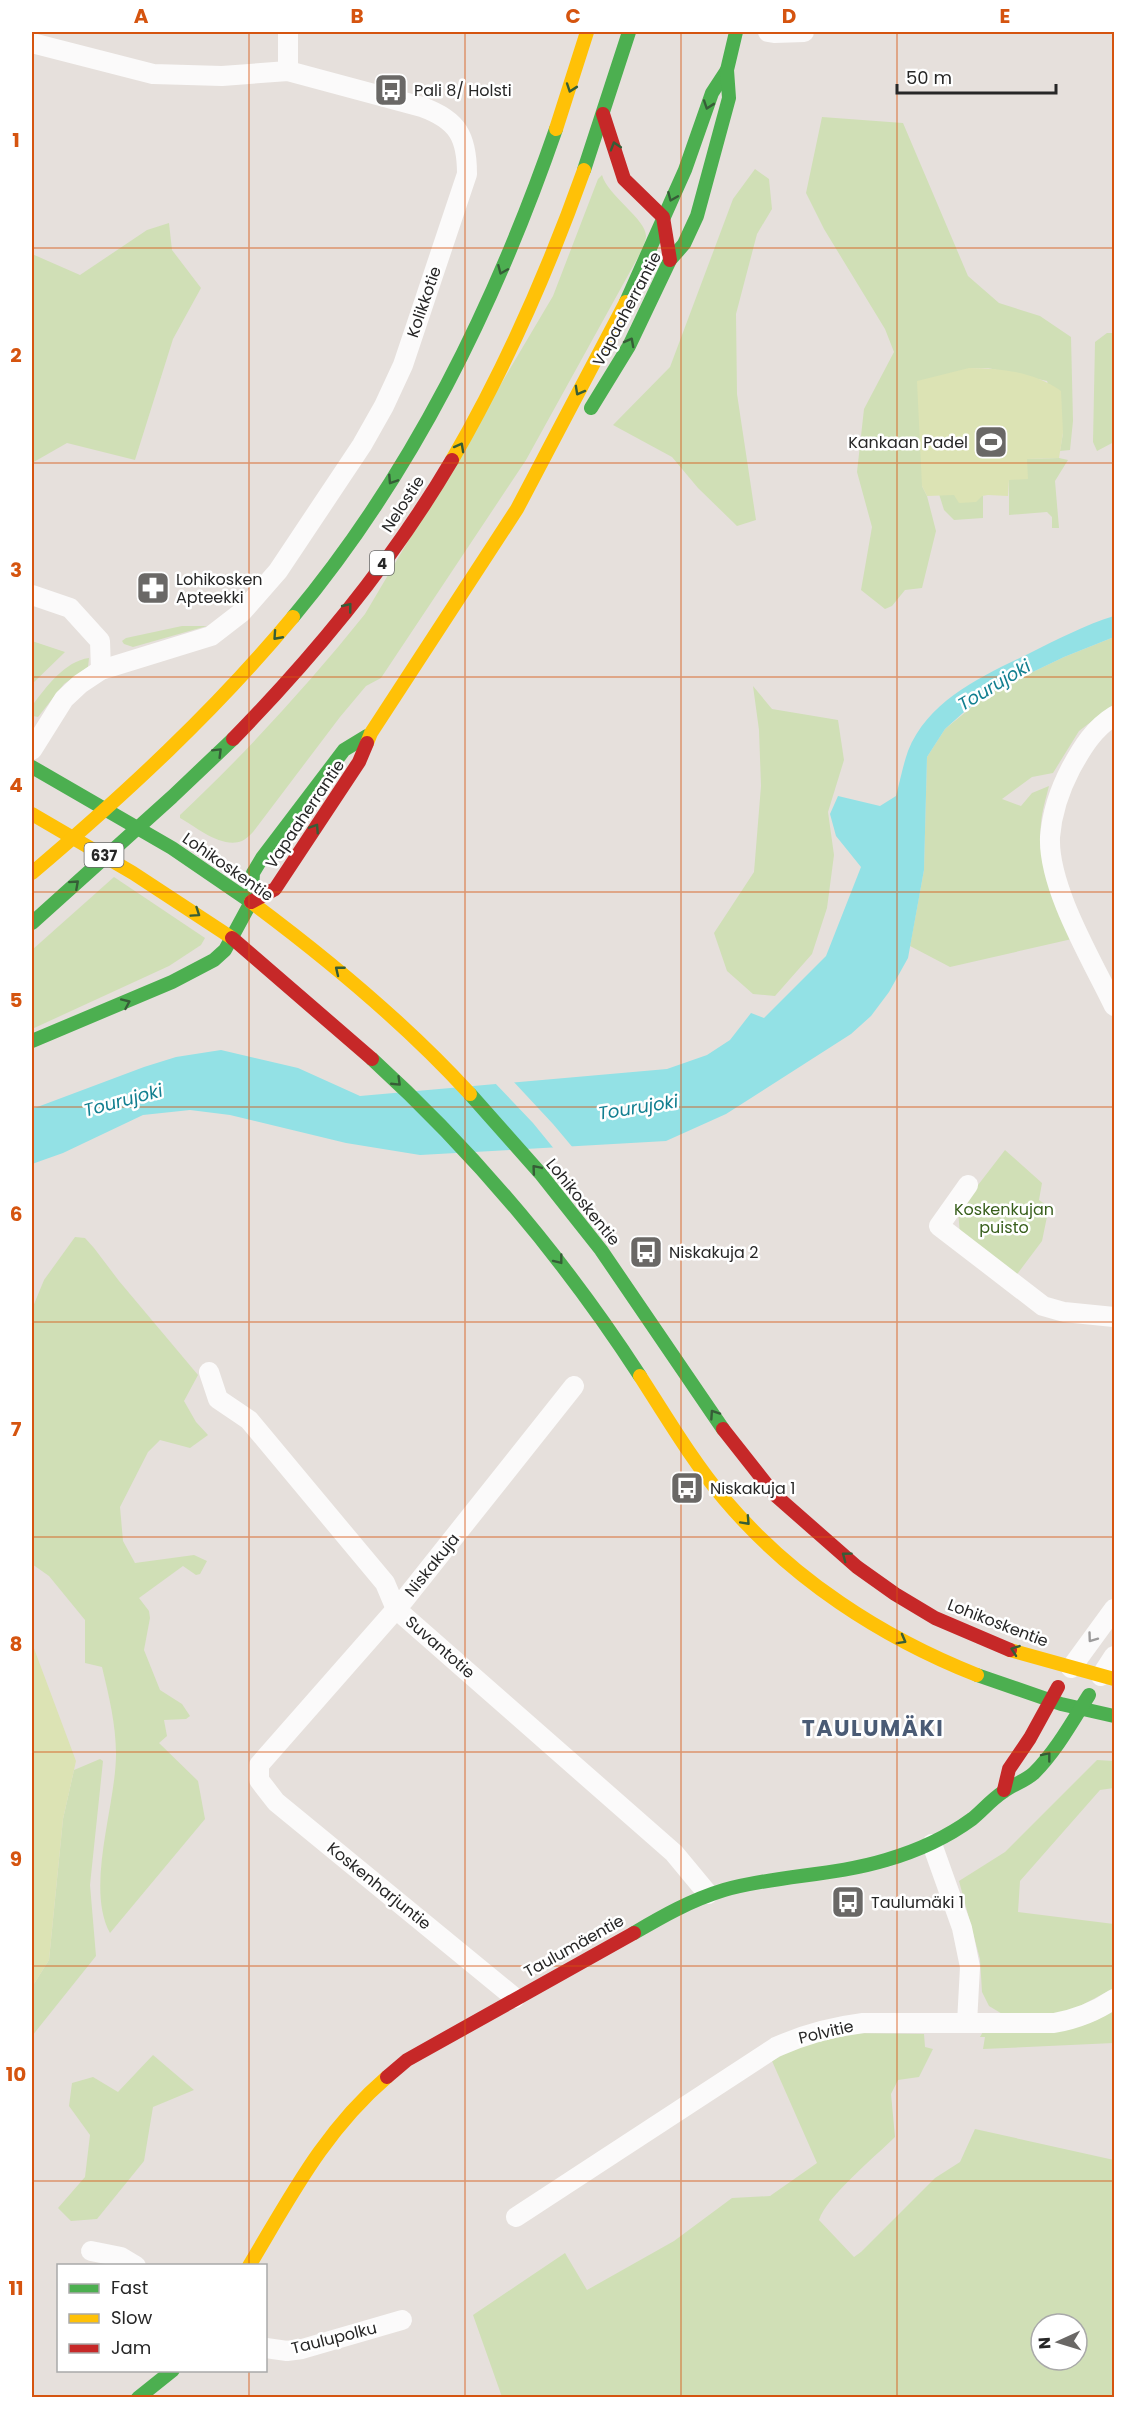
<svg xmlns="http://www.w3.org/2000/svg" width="1146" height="2429" font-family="Poppins,sans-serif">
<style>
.green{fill:#d0dfb6;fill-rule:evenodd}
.pitch{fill:#dce3b4}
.water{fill:#93e1e5}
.pier{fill:#e6e0dc}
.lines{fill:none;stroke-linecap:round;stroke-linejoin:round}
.street{stroke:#fbfafa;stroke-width:20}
.fast{stroke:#4caf50;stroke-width:14}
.slow{stroke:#ffc107;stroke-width:14}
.jam{stroke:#c62828;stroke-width:14}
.oneway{stroke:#365d37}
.oneway2{stroke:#9c9b9b}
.grid{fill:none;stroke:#d5540f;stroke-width:1.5;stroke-opacity:0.55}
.labels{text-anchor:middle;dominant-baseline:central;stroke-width:5;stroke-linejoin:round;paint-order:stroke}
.shield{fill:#fff;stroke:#686868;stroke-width:1.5}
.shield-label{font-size:15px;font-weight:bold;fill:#272727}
.poi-label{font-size:16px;fill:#272727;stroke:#fff;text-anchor:start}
.street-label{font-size:16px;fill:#272727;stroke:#fff}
.park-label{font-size:16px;fill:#385f1c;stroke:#fff}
.water-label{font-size:18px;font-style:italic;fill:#127f90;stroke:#fff}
.district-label{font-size:22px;font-weight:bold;letter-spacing:1.5px;fill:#4a5b75;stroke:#fff}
.neatline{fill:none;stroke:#d5540f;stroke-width:2}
.grid-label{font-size:20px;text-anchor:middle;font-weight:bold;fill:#d5540f}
</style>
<rect width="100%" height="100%" fill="#e6e0dc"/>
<g class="green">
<path d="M822,117L903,123L968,276L999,303L1040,316L1071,337L1073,421L1070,450L1060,451L1063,433L1047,381L988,368H969L922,486L927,496L936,531L922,588L905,590L892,606L885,609L861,590L872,527L857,472L864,409L894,352L885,329L824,229L806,193Z"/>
<path d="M755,169L769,179L772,209L757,234L736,314L737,394L756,520L737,526L698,488L672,457L613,425L670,367L733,199Z"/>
<path d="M602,175C608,196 646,219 646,236C646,240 643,246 642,250L526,460L381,678L366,686L340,717L253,832C250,835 246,839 242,841C222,849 196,827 180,818V815C246,753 308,685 365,614L553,296L598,179Z"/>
<path d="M169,223L172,250L201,288L173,339L135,460L67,443L32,463V254L80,275L147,230Z"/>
<path d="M1107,333H1114V442L1097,451L1093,442L1095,342Z"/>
<path d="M1059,458L1068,460L1055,481L1059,528H1052V517L1047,512L1009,515V480L1027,459Z"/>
<path d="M939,494L983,496V518L954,520L944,510Z"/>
<path d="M182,626H207L133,647L124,644L122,641L126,638Z"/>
<path d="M1114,637V704L1079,731L1053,773L1032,777L1002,799L1021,806L1032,793L1049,786C1046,798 1042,811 1041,823C1036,865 1055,902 1072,939L950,967L910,946L924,870L927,757L945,729L989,693L1064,657Z"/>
<path d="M32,641L65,652L32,684Z"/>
<path d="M89,658L88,667L64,684L38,717L33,716L32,706C46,687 65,661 89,658Z"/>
<path d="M753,686L772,709L838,720L844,760L828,812L834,855L827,908L812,954L775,996L753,994L727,971L714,933L754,872L761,786L759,730Z"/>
<path d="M114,877L205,938L201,945L169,966L32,1029V950Z"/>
<path d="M1005,1150L1042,1183L1039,1200L1049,1207L1042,1241L1015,1277L960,1234L958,1211Z"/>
<path d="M75,1237L85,1238L94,1248L119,1281L198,1375L184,1401L196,1422L208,1435L190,1448L160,1440L148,1452L120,1507L123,1541L135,1563L194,1555L207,1561L200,1574L196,1575L183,1566L139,1598L149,1611L150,1618L144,1650L160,1690L182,1704L190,1716L186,1719L164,1720L167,1736L159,1743L198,1781L205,1819L110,1933C85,1887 116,1806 116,1754C116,1725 109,1696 102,1667L85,1663V1620L49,1576L32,1564V1309L44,1280Z"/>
<path d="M100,1759L103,1761L90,1885L96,1956L32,2036V1987L49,1960L63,1819L74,1770Z"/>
<path d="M1097,1760L1114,1761V1788L1100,1790L1020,1881L1018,1912L1114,1924V1988L1067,2013L1004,2015L989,2006L982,1992L980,1959L959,1881L1005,1852Z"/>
<path d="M1114,2010V2043L983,2049L985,2037H980L984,2030C1029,2030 1076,2037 1114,2010Z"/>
<path d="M844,2033L924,2034L925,2047L933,2049L919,2077L898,2080L891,2094L895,2137C876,2156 827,2196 819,2220L854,2257L861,2252L935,2178L960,2162L975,2129L1114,2160V2397H502L473,2315L565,2253L587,2290L674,2241L732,2198L770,2196L817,2163L772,2061L806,2042ZM1041,2324H1077V2360H1041Z"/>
<path d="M153,2055L194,2090L153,2107L144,2161L97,2219L71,2221L58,2208L85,2177L90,2135L69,2106L72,2083L93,2077L118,2092Z"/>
</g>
<g class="pitch">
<path d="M969,368C1000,368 1035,372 1061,391L1063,433L1059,458L1027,459L1028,479L1009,480L1008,496L988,495L982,496L976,502L959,503L954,495L927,496L922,486L917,381Z"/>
<path d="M32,1643L76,1761L63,1819L49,1960L32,1987Z"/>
</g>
<path class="water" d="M1114,616V637L1064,657L989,693L964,712L945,729L927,757L924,870L908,958L889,992L871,1016L851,1034L726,1114L666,1141L420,1155L346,1143L230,1115L190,1110L143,1115L63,1153L32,1164V1109L144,1067L176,1057L221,1050L298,1068L360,1096L667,1069L707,1055L730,1040L751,1013L764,1018L826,956L861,867L836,836L830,814L838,796L880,806L896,796C900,781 903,765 908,751C929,699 983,676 1030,653C1058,639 1085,625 1114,616Z"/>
<path class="pier" d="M512,1080L553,1124L574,1149L555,1150L533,1123L494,1082Z"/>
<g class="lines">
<g class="street">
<path d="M768,32L774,33L804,32"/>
<path d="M32,43L153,74L222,76L288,71L422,107C458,120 467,137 467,174L403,365L384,406L362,445L278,571L242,612L211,636L101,670L80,684L64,699L32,750"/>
<path d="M288,71V32"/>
<path d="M32,595L70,608L100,641L101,670"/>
<path d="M1114,716C1094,728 1082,748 1071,768C1060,789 1052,812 1050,837C1048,888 1092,960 1114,1006"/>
<path d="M968,1185L939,1226L1043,1306L1064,1312L1114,1317"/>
<path d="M209,1372L218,1399L249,1420L385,1583L396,1609L674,1853L708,1894"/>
<path d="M1071,1668L1114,1609"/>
<path d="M1101,1676L1114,1656"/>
<path d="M932,1844L962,1928L970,1967L967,2023"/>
<path d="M515,1998L276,1802L259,1780V1765L404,1600L574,1386"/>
<path d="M516,2217L776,2047C805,2034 831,2027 863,2023H1054C1077,2019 1095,2012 1114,1999"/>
<path d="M91,2251L121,2257L136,2266"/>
<path d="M266,2348L287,2351L302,2349L402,2320"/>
</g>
<g class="fast">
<path d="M584,170L629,32"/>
<path d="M626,302L685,170L712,93L727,70"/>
<path d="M591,408L629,346L670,260L684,244L697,216L729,98L727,70L736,32"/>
<path d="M293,617C413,473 495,305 556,129"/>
<path d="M32,767L172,848L251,902"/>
<path d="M251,902L253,873L262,858L344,750L367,736"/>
<path d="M32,923L172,797L233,739"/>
<path d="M32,1041L172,982L214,960L225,950L251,902"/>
<path d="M372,1059C475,1153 564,1259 640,1376"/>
<path d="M470,1094L540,1173L601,1250L723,1429"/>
<path d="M977,1675L1061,1704L1114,1716"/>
<path d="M634,1933C663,1916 691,1900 724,1890C777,1875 833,1876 886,1860C917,1851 946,1838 972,1819C983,1810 991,1800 1003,1792C1013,1784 1024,1782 1034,1773C1056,1751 1072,1722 1089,1695"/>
<path d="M138,2398L173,2370"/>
</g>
<g class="slow">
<path d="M556,129L587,32"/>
<path d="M452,460C506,367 548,271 584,170"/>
<path d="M367,743L371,733L517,509L626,302"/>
<path d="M32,814L133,873L232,938"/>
<path d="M32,873C125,794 215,711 293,617"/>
<path d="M251,902C329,960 404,1022 470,1094"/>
<path d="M640,1376C667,1418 693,1462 725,1500C792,1579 881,1637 977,1675"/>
<path d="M1010,1650L1114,1679"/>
<path d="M249,2266C291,2196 324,2131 387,2077"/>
</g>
<g class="jam">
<path d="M603,114L624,179L663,217L670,260"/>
<path d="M233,739C315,655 392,562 452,460"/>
<path d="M251,902L275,889L359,762L367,743"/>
<path d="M232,938L372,1059"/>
<path d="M723,1429L775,1495L857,1567L895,1594L935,1618L1010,1650"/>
<path d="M1004,1790L1009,1769L1030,1738L1058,1687"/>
<path d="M387,2077L407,2060L634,1933"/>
</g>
</g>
<defs><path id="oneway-chevron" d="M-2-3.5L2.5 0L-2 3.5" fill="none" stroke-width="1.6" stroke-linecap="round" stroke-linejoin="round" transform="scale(1.5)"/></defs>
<g class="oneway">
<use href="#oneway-chevron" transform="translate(571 88) rotate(109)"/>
<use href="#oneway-chevron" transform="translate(708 105) rotate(109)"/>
<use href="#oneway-chevron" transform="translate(615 146) rotate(-107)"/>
<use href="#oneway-chevron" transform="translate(672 197) rotate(113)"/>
<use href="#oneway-chevron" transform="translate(502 270) rotate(113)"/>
<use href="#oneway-chevron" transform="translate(630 342) rotate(-62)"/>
<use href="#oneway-chevron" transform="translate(579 391) rotate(119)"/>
<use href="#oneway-chevron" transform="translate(460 447) rotate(-61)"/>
<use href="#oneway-chevron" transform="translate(392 480) rotate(123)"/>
<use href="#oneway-chevron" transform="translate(348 607) rotate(-51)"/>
<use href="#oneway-chevron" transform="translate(277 636) rotate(132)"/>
<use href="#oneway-chevron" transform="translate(218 752) rotate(-45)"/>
<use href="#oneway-chevron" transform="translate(315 828) rotate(-57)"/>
<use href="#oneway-chevron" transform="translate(75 884) rotate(-42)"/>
<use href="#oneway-chevron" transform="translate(196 913) rotate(34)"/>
<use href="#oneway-chevron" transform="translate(339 970) rotate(-141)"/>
<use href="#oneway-chevron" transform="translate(126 1003) rotate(-24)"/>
<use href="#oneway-chevron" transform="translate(397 1082) rotate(44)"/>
<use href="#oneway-chevron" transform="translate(536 1169) rotate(-130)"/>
<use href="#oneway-chevron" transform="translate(559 1260) rotate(52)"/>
<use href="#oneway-chevron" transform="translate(714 1414) rotate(-124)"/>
<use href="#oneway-chevron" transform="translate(746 1521) rotate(47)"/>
<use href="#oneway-chevron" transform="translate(846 1556) rotate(-143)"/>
<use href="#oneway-chevron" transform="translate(902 1640) rotate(29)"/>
<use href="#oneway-chevron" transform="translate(1015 1650) rotate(-160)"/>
<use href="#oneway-chevron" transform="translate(1047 1756) rotate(-52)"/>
</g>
<use class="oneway2" href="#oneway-chevron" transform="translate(1092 1638) rotate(126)"/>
<path class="grid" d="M249,32V2266M465,32V2398M681,32V2398M897,32V2398M32,248H1114M32,463H1114M32,677H1114M32,892H1114M32,1107H1114M32,1322H1114M32,1537H1114M32,1752H1114M32,1966H1114M32,2181H1114M249,2370V2398"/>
<defs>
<symbol id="bus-square" viewBox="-11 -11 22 22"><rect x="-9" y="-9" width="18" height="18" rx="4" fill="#6a6866" stroke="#fff"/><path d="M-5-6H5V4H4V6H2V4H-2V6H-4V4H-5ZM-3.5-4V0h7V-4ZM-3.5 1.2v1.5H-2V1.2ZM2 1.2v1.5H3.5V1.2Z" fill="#fff"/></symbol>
<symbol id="stadium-square" viewBox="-11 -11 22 22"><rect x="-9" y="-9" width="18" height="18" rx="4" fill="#6a6866" stroke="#fff"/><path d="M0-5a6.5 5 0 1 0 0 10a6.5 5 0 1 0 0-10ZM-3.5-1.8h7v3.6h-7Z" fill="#fff"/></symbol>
<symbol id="pharmacy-square" viewBox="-11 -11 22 22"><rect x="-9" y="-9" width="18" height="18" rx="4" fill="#6a6866" stroke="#fff"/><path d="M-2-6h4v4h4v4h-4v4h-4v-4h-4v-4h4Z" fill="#fff"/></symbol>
</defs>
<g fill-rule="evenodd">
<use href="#bus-square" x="372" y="71" width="38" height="38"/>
<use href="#stadium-square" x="972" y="423" width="38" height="38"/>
<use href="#pharmacy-square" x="134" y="569" width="38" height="38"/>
<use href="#bus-square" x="627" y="1233" width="38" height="38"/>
<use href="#bus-square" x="668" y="1469" width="38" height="38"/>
<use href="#bus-square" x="829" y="1883" width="38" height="38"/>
</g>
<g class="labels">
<g class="shield">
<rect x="370" y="551" width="24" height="24" rx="4.5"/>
<rect x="84.5" y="843" width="39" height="24" rx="4.5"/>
</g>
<g class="shield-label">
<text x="382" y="563">4</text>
<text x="104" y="855">637</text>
</g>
<g class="poi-label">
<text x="414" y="90">Pali 8/ Holsti</text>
<text x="968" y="442" text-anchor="end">Kankaan Padel</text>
<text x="176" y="579">Lohikosken<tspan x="176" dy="18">Apteekki</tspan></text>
<text x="669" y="1252">Niskakuja 2</text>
<text x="710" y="1488">Niskakuja 1</text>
<text x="871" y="1902">Taulumäki 1</text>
</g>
<g class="street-label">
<text transform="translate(424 302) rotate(-71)">Kolikkotie</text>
<text transform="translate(627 309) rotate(-62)">Vapaaherrantie</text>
<text transform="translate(403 504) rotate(-57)">Nelostie</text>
<text transform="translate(305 814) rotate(-56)">Vapaaherrantie</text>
<text transform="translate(228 867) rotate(35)">Lohikoskentie</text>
<text transform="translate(583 1202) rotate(51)">Lohikoskentie</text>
<text transform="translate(432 1565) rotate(-51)">Niskakuja</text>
<text transform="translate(998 1623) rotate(21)">Lohikoskentie</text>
<text transform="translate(440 1647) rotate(41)">Suvantotie</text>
<text transform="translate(379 1886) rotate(39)">Koskenharjuntie</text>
<text transform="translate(574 1946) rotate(-29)">Taulumäentie</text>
<text transform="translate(826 2032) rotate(-13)">Polvitie</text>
<text transform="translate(334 2338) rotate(-14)">Taulupolku</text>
</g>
<g class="park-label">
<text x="1004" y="1209">Koskenkujan<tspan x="1004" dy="18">puisto</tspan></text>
</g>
<g class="water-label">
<text transform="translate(994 685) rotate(-31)">Tourujoki</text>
<text transform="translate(123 1100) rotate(-15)">Tourujoki</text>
<text transform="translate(638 1107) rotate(-9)">Tourujoki</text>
</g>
<g class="district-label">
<text x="873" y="1728">TAULUMÄKI</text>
</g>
</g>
<rect width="1146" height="2429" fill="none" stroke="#ffffff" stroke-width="66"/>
<rect x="57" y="2264" width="210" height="108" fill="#ffffff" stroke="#a9a9a9" stroke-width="1.5"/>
<rect x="69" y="2284" width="30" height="9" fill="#4caf50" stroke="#a9a9a9" stroke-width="1.5"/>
<text x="111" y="2294" font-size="18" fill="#272727">Fast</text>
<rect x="69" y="2314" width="30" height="9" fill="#ffc107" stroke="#a9a9a9" stroke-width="1.5"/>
<text x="111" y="2324" font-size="18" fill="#272727">Slow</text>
<rect x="69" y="2344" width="30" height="9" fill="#c62828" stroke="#a9a9a9" stroke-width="1.5"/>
<text x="111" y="2354" font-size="18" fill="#272727">Jam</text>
<g transform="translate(1059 2342) rotate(266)"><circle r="28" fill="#ffffff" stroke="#a9a9a9" stroke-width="1.5"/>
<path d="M0-4.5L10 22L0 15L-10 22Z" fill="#6a6866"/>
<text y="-9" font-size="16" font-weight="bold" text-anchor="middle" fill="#272727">N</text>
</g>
<path d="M897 84v9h159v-9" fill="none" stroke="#272727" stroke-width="3"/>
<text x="906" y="84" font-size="18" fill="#272727" stroke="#ffffff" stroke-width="4.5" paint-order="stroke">50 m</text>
<rect x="33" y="33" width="1080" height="2363" class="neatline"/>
<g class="grid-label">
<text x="141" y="23">A</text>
<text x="357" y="23">B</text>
<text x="573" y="23">C</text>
<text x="789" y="23">D</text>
<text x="1005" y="23">E</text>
<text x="16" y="147">1</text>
<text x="16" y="362">2</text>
<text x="16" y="577">3</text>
<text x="16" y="792">4</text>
<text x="16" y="1007">5</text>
<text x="16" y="1221">6</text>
<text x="16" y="1436">7</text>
<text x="16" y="1651">8</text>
<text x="16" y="1866">9</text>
<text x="16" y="2081">10</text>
<text x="16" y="2295">11</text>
</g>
</svg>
